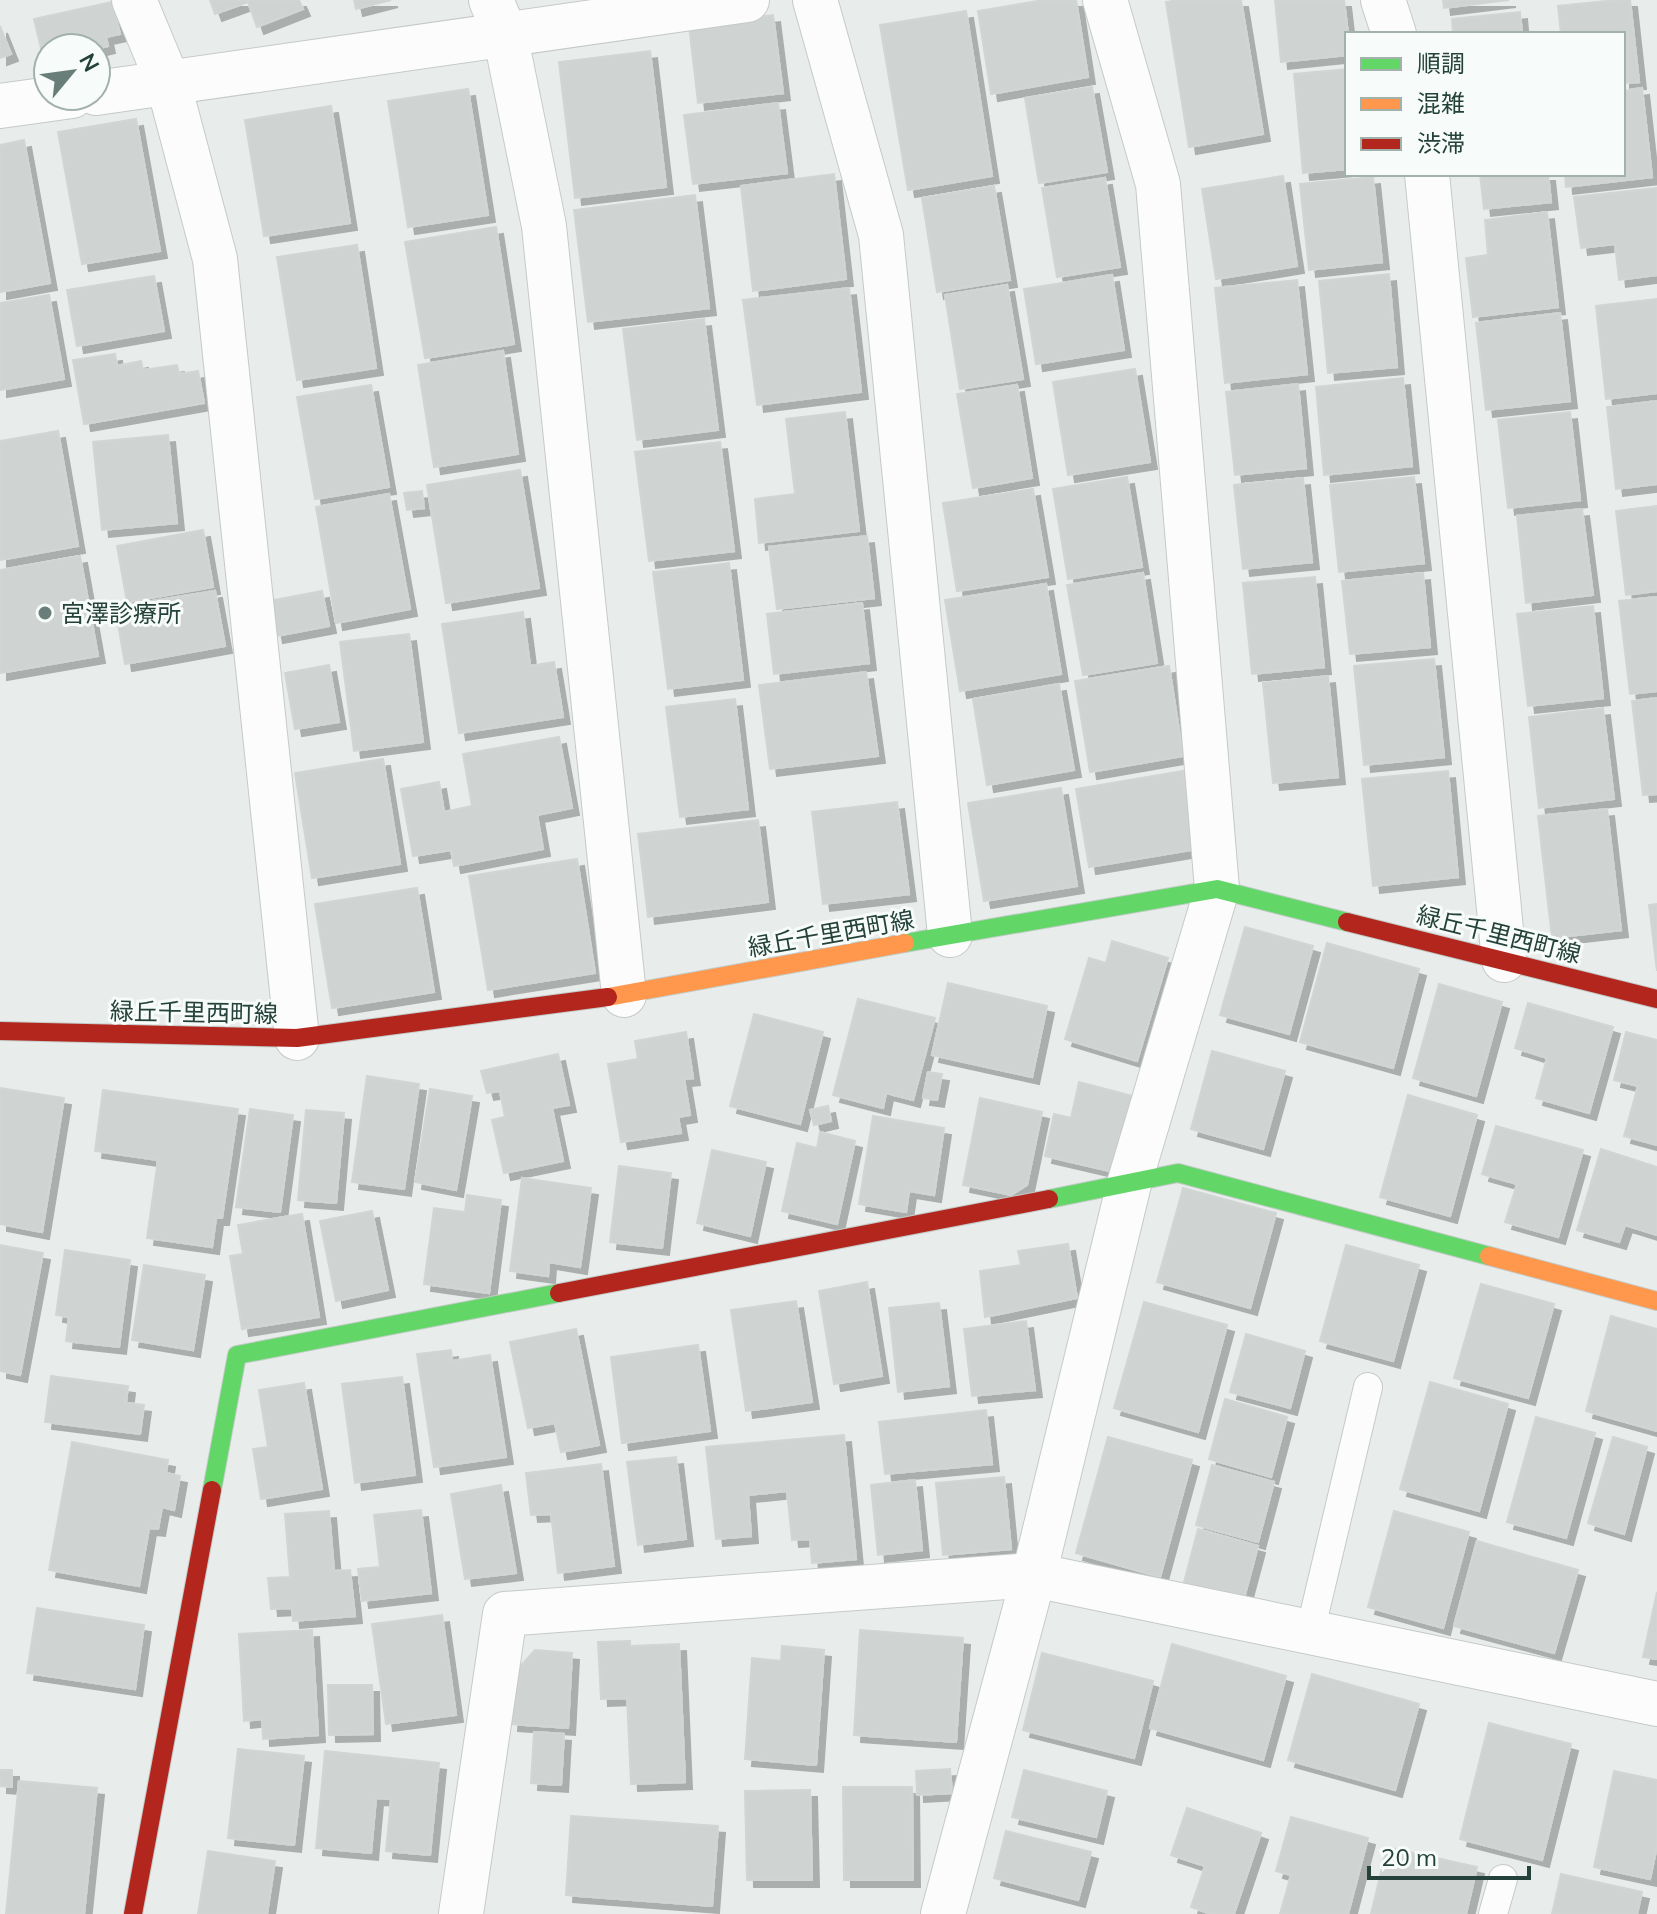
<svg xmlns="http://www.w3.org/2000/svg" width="1657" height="1914" font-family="Mulish,'Noto Sans JP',sans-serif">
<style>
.building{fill:#cfd4d2;stroke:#d1d6d4;stroke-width:2;filter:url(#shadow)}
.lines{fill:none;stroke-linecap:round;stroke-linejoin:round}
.lane-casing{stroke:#c5cac8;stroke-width:30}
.street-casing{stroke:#c5cac8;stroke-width:46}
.fast-casing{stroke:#c3cbc8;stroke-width:20}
.slow-casing{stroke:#c3cbc8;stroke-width:20}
.jam-casing{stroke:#c3cbc8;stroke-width:20}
.lane{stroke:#fcfcfc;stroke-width:28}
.street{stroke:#fcfcfc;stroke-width:44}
.fast{stroke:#63d668;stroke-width:18}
.slow{stroke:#ff974d;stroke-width:18}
.jam{stroke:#b3261e;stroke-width:18}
.poi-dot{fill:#697e78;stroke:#f7fbf9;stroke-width:3}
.labels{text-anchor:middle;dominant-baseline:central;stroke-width:6;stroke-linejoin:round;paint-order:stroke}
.poi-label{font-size:24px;fill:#24423a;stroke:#f7fbf9;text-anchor:start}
.street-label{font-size:24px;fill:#24423a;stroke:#f7fbf9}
</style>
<defs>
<filter id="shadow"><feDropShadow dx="7" dy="7" stdDeviation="0" flood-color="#0004"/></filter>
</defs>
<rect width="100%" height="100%" fill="#e8edeb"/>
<g class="building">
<path d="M210,0H299L303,9L257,27L248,2L215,14Z"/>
<path d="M354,0H391L356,9Z"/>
<path d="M1043,0H1076L1088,77L991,94L978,11Z"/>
<path d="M1178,0H1241L1263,134L1189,147L1166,2Z"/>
<path d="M1275,0H1344L1348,34L1347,55L1281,62Z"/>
<path d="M1443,0H1509L1444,8Z"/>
<path d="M1616,0H1630L1639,82L1623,83V34H1561L1558,6Z"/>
<path d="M112,2L120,34L106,37L108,46L96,49L48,48L47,73L34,19Z"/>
<path d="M966,11L992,176L908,190L880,25Z"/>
<path d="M1520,12L1522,34H1453L1452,19Z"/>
<path d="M773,15L783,93L698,103L689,25Z"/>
<path d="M0,26L11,54L0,58Z"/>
<path d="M650,51L666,187L575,198L559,62Z"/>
<path d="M1347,69V169L1303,173L1294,74Z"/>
<path d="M1092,87L1107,172L1039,183L1025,98Z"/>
<path d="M1642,88L1652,177L1566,187L1565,174H1623V91Z"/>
<path d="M468,89L488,215L408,227L388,101Z"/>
<path d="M778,103L787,173L693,184L684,115Z"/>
<path d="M331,106L350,223L264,236L245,120Z"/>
<path d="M136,119L160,251L82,264L58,132Z"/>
<path d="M24,140L50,283L0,292V145Z"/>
<path d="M834,174L846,279L753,291L741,186Z"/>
<path d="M1480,174H1548L1551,202L1484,209Z"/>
<path d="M1283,176L1297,266L1216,279L1202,189Z"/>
<path d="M1373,177L1382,262L1309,270L1300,184Z"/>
<path d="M1105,178L1120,267L1057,277L1042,188Z"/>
<path d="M994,186L1010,280L937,292L922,198Z"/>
<path d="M1657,188V275L1619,280L1615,244L1581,248L1574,197Z"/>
<path d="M695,195L709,308L588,322L574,210Z"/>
<path d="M1547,212L1558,307L1473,317L1466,258L1488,255L1485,220Z"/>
<path d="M496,227L514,344L425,358L405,242Z"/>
<path d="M357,245L376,368L297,380L277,257Z"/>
<path d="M1389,274L1397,367L1328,373L1319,281Z"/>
<path d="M1112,275L1124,350L1036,364L1024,289Z"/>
<path d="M154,276L164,331L77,346L67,290Z"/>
<path d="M1297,280L1307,374L1225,383L1215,288Z"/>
<path d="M1007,285L1023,379L960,389L945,295Z"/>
<path d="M849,288L861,392L757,405L743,300Z"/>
<path d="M49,295L64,379L0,390V303Z"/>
<path d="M1657,299V393L1606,399L1596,306Z"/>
<path d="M1560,313L1570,401L1486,410L1476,323Z"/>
<path d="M704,319L718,430L637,440L623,329Z"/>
<path d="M503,351L518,454L434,467L418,365Z"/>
<path d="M115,354L117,366L141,361L143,370L177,365L179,374L198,371L204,403L84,424L73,360Z"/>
<path d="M1135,369L1150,462L1068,475L1053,382Z"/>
<path d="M1403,378L1412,466L1324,475L1316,387Z"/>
<path d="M1298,384L1306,468L1235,475L1226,392Z"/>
<path d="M371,385L389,487L315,499L297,397Z"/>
<path d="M1017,385L1032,478L973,488L957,394Z"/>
<path d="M1657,401V484L1616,489L1607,407Z"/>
<path d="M845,412L859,531L759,543L755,499L795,494L786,419Z"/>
<path d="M1570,412L1580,500L1508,508L1498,420Z"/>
<path d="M58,431L78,546L0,560V441Z"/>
<path d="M168,435L177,523L102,530L93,442Z"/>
<path d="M720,442L734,551L649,561L635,452Z"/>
<path d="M520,470L539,588L446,603L427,485Z"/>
<path d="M1127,477L1142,567L1068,579L1053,489Z"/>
<path d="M1414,477L1424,563L1339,572L1330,485Z"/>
<path d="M1303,478L1312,562L1243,569L1234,485Z"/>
<path d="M1033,489L1048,577L957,591L943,503Z"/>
<path d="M422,491L424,508L407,510L404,493Z"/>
<path d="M389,494L410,609L336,623L316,507Z"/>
<path d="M1657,506V591L1626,595L1616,511Z"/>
<path d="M1582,509L1593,595L1526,603L1517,516Z"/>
<path d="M203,530L213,587L127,602L117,546Z"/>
<path d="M867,536L874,598L777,609L769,547Z"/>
<path d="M80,556L98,656L0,673V570Z"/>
<path d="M729,563L743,680L668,689L653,572Z"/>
<path d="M1143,573L1157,663L1083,675L1067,585Z"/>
<path d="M1423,573L1430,647L1350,654L1342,581Z"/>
<path d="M1315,577L1324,667L1252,674L1243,583Z"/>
<path d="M1046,584L1061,674L960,691L945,600Z"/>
<path d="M215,591L225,646L125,664L115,607Z"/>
<path d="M322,591L329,626L276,636L269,601Z"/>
<path d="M1657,597V691L1630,694L1619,601Z"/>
<path d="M862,603L869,663L774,674L767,614Z"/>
<path d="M1593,606L1603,698L1528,706L1517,614Z"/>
<path d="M523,612L530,666L554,662L563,717L459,733L442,624Z"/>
<path d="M409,634L423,742L354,751L340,642Z"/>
<path d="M1434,659L1444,757L1364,765L1354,666Z"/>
<path d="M329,665L339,722L295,729L285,673Z"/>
<path d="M1169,666L1183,756L1090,772L1075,681Z"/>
<path d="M866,672L878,756L770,769L759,685Z"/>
<path d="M1328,676L1338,777L1273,783L1263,683Z"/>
<path d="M1059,684L1074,770L987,785L973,699Z"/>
<path d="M1657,698V794L1643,795L1632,701Z"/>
<path d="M735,699L748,809L680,817L666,707Z"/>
<path d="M1603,708L1614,799L1539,808L1529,717Z"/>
<path d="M559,737L572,808L537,815L543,849L454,866L451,850L413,856L401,789L439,782L444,812L472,806L463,754Z"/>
<path d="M383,759L400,864L312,878L295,773Z"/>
<path d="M1183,771L1197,849L1089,867L1076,789Z"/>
<path d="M1448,771L1458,877L1373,886L1362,779Z"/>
<path d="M1061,788L1077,886L984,901L968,803Z"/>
<path d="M897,802L909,894L823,904L812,812Z"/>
<path d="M1607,809L1621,930L1552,938L1538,816Z"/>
<path d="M758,820L768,902L648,917L638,834Z"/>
<path d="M577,859L595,973L488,990L469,876Z"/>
<path d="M417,888L434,992L332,1008L315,904Z"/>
<path d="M1657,904V971L1649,905Z"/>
<path d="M1245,927L1313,946L1289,1034L1220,1015Z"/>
<path d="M1112,941L1168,958L1137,1061L1065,1039L1089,958L1106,963Z"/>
<path d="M1327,943L1419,969L1393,1068L1300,1042Z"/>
<path d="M948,983L1047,1006L1032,1077L932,1055Z"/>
<path d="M1439,984L1502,1002L1476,1096L1413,1078Z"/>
<path d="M858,999L935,1018L913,1100L886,1093L883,1108L833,1095Z"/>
<path d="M1528,1003L1613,1027L1589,1113L1536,1098L1547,1058L1515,1048Z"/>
<path d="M754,1014L823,1032L800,1124L730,1106Z"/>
<path d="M686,1032L693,1078L684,1079L690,1115L678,1117L681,1133L621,1142L608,1064L638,1059L635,1041Z"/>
<path d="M1626,1032L1657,1040V1145L1624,1136L1638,1086L1614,1080Z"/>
<path d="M1212,1051L1285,1071L1263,1149L1191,1129Z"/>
<path d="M558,1054L569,1105L552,1108L563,1161L504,1173L492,1120L505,1117L500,1091L487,1093L481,1071Z"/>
<path d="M928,1072L942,1074L937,1100L923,1098Z"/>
<path d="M367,1076L419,1084L404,1189L352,1182Z"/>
<path d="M1079,1082L1132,1096L1114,1172L1045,1156L1054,1114L1071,1118Z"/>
<path d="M0,1088L64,1098L42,1232L0,1224Z"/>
<path d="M430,1089L472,1096L456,1190L415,1182Z"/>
<path d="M103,1090L238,1109L222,1218H216L212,1247L147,1238L158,1160L95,1151Z"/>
<path d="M1408,1095L1477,1115L1450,1216L1380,1197Z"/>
<path d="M980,1098L1042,1112L1027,1185L1011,1195L963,1185Z"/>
<path d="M828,1106L831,1121L814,1125L810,1110Z"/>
<path d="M250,1109L293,1115L280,1212L236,1207Z"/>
<path d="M306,1110L344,1113L336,1203L298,1200Z"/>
<path d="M873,1116L944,1128L934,1195L909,1191L906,1212L859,1204Z"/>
<path d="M1496,1126L1583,1150L1558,1237L1505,1222L1517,1184L1482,1174Z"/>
<path d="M820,1132L855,1141L837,1224L782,1211L797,1143L817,1148Z"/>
<path d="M1601,1149L1657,1167V1235L1625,1225L1619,1242L1577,1230Z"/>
<path d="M712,1150L766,1162L750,1236L697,1223Z"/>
<path d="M619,1166L671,1173L662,1248L610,1242Z"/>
<path d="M522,1178L591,1188L580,1267L549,1262L548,1276L510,1271Z"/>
<path d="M1183,1188L1276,1213L1250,1308L1157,1282Z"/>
<path d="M467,1195L501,1200L489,1293L424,1284L434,1208L465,1212Z"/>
<path d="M372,1211L388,1290L336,1301L320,1221Z"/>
<path d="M302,1214L319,1317L242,1329L230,1256L243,1254L238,1225Z"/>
<path d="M1068,1244L1077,1298L985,1317L980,1271L1021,1265L1018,1251Z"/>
<path d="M0,1245L43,1253L20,1375L0,1371Z"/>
<path d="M1346,1245L1419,1265L1393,1361L1320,1341Z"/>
<path d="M65,1250L130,1260L119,1347L66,1341L69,1317L56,1315Z"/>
<path d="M144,1265L205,1275L193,1350L132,1340Z"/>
<path d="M867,1282L882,1376L834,1384L819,1291Z"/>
<path d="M1481,1284L1554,1304L1528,1398L1454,1378Z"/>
<path d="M796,1301L812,1402L746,1411L731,1310Z"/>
<path d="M1144,1302L1227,1325L1198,1432L1114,1408Z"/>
<path d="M939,1303L949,1386L898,1392L889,1308Z"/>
<path d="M1611,1316L1657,1329V1431L1586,1411Z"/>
<path d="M1026,1321L1035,1390L972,1396L964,1329Z"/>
<path d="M576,1329L599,1445L561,1452L555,1423L528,1428L510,1342Z"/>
<path d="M1246,1334L1305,1351L1290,1408L1230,1392Z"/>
<path d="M698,1345L710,1431L622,1443L611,1357Z"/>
<path d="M451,1350L452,1361L490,1355L506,1457L434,1467L417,1354Z"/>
<path d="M51,1376L128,1386L126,1403L144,1405L140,1434L45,1422Z"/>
<path d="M402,1377L415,1475L355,1483L342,1384Z"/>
<path d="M1430,1382L1508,1404L1479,1511L1400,1489Z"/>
<path d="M304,1383L322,1489L261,1499L253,1449L268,1447L259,1390Z"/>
<path d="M1225,1399L1287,1417L1271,1477L1209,1459Z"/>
<path d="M986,1410L992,1464L885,1474L879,1422Z"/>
<path d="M1536,1417L1595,1433L1566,1538L1507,1522Z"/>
<path d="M844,1435L856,1559L812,1563L810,1539L792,1540L787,1491L748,1495L751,1536L716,1539L706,1447Z"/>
<path d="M1108,1437L1192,1460L1160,1577L1076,1553Z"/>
<path d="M1613,1437L1647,1447L1624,1534L1588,1523Z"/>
<path d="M72,1442L168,1460L166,1473L180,1476L174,1510L162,1507L158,1529L149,1528L139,1586L49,1570Z"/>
<path d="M676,1457L686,1539L638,1545L627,1462Z"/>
<path d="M601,1464L614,1566L558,1573L551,1514L531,1515L526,1473Z"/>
<path d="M1212,1465L1274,1482L1258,1542L1196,1525Z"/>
<path d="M1004,1477L1011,1549L943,1555L936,1483Z"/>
<path d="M915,1480L922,1550L878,1555L871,1485Z"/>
<path d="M501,1485L516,1573L465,1579L451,1494Z"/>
<path d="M421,1510L431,1593L362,1601L358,1569L380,1567L374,1515Z"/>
<path d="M329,1511L334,1571L350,1570L355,1616L293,1621L292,1608L271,1609L268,1578L290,1577L285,1514Z"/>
<path d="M1394,1511L1469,1532L1443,1628L1368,1607Z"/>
<path d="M1198,1529L1258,1546L1243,1602L1183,1586Z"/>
<path d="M1477,1541L1578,1570L1554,1653L1454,1626Z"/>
<path d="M1657,1592V1659L1643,1657Z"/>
<path d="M37,1608L144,1625L135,1689L27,1673Z"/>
<path d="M442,1615L456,1715L386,1724L372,1624Z"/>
<path d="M312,1630L318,1735L263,1739L262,1719L244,1721L239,1634Z"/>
<path d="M860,1630L963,1638L956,1742L854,1735Z"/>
<path d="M630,1641V1646L679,1644L685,1782L631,1784L627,1698L601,1699L598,1642Z"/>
<path d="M1172,1644L1286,1676L1263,1760L1150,1728Z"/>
<path d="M782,1646L824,1650L816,1765L745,1759L752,1658L781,1661Z"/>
<path d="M535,1650L572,1653L568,1728L511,1724L514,1673Z"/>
<path d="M1042,1653L1153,1681L1134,1758L1023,1730Z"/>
<path d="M1312,1674L1419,1704L1395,1790L1288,1760Z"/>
<path d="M328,1685H372L373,1734L329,1735Z"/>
<path d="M1489,1723L1571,1744L1542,1860L1460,1839Z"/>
<path d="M534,1732L564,1734L561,1785L531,1783Z"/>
<path d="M238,1749L304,1756L294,1845L228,1838Z"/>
<path d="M325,1751L439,1763L430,1855L386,1851L391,1799L376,1798L371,1853L316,1848Z"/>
<path d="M950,1769L952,1793L917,1795L916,1771Z"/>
<path d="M0,1770H12V1787L0,1786Z"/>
<path d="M1024,1770L1107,1791L1096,1837L1012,1817Z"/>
<path d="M1614,1771L1657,1780V1846L1650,1879L1594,1867Z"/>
<path d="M19,1781L97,1788L84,1914H6Z"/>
<path d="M843,1787H912L913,1880H844Z"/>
<path d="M810,1790L812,1880H747L745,1791Z"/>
<path d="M1187,1808L1261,1833L1234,1914H1211L1191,1907L1205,1866L1171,1855Z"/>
<path d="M571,1816L718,1826L712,1906L566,1895Z"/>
<path d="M1291,1817L1368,1838L1348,1914H1280L1291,1875L1276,1871Z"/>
<path d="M1006,1831L1091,1852L1078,1900L994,1878Z"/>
<path d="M1387,1847L1477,1867L1466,1914H1371Z"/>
<path d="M208,1851L275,1861L267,1914H198Z"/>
<path d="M1561,1874L1642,1892L1637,1914H1552Z"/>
</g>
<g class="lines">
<defs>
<g id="lane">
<path d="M1310,1632L1368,1387"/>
<path d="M1493,1914L1503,1879"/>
</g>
<g id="street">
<path d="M134,0L168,82L215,259L297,1038"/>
<path d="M491,0L505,34L544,226L624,995"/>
<path d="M815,0L881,235L950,935"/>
<path d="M1383,0L1394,34"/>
<path d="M96,93L747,0"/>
<path d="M0,106L72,96"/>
<path d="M1427,174L1504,960"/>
<path d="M461,1914L505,1614L1034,1575L1657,1704"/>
<path d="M943,1914L1034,1575L1129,1184L1217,889L1158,184L1105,0"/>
</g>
<g id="fast">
<path d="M905,943L1217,889L1347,922"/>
<path d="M1049,1199L1178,1173L1489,1256"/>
<path d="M212,1490L237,1355L559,1293"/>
</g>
<g id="slow">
<path d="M608,997L905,943"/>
<path d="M1489,1256L1657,1301"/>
</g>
<g id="jam">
<path d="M1347,922L1657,999"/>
<path d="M0,1031L297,1038L608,997"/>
<path d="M559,1293L1049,1199"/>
<path d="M133,1914L212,1490"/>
</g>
</defs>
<use href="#lane" class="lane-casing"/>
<use href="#street" class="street-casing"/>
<use href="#fast" class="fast-casing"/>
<use href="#slow" class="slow-casing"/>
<use href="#jam" class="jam-casing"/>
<use href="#lane" class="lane"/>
<use href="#street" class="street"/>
<use href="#fast" class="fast"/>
<use href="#slow" class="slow"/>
<use href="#jam" class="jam"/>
</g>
<circle class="poi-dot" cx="45" cy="613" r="8"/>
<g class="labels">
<g class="poi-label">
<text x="61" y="613">宮澤診療所</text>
</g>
<g class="street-label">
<text transform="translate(831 933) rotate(-10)">緑丘千里西町線</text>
<text transform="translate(1499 934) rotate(14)">緑丘千里西町線</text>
<text transform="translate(194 1012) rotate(1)">緑丘千里西町線</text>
</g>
</g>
<rect x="1345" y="32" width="280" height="144" fill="#f7fbf9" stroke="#a3b1ad" stroke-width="2"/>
<rect x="1361" y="58" width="40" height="12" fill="#63d668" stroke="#a3b1ad" stroke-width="2"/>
<text x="1417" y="72" font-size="24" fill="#24423a">順調</text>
<rect x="1361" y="98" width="40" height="12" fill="#ff974d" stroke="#a3b1ad" stroke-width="2"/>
<text x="1417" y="112" font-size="24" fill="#24423a">混雑</text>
<rect x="1361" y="138" width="40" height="12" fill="#b3261e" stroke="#a3b1ad" stroke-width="2"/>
<text x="1417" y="152" font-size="24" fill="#24423a">渋滞</text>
<g transform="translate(72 72) rotate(61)"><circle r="38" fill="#f7fbf9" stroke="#a3b1ad" stroke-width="2"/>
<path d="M0-6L14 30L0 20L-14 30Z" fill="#697e78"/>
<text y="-12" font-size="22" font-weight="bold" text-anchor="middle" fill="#24423a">N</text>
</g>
<path d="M1369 1866v12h160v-12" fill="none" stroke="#24423a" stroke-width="4"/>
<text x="1381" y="1866" font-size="24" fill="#24423a" stroke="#f7fbf9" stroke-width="6" paint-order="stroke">20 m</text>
</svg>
